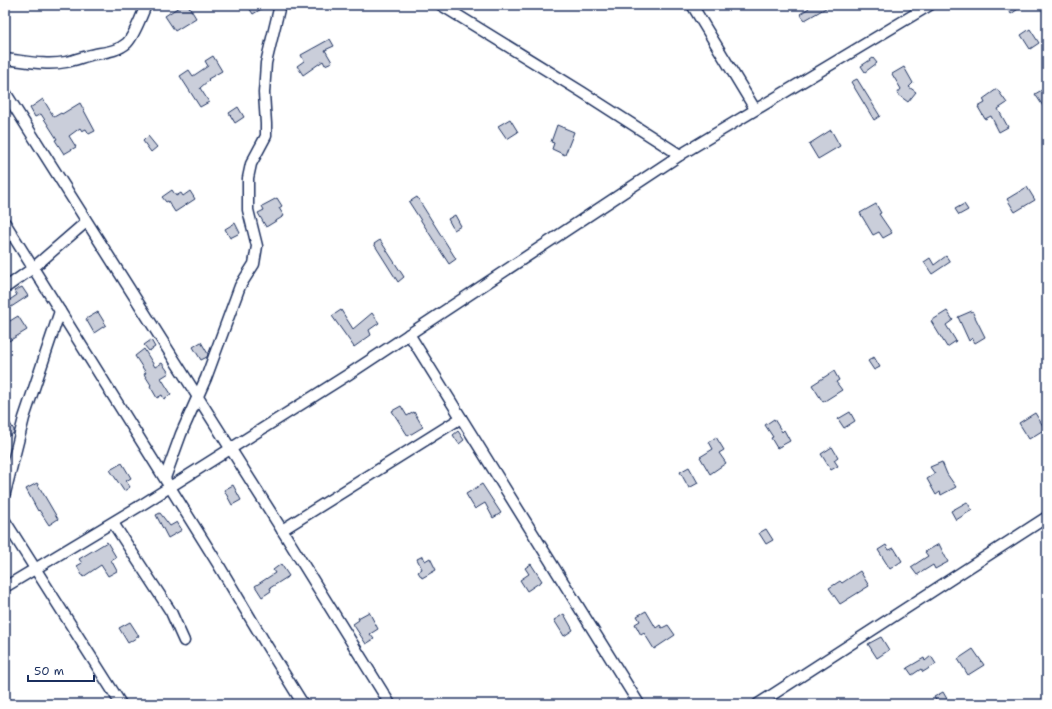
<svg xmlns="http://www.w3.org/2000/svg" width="1052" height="709" font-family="'Shantell Sans',sans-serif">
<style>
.building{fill:#caceda;stroke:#1b2f5e}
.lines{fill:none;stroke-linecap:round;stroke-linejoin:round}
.street-casing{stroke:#1b2f5e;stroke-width:13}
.street{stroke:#fff;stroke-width:10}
</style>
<rect width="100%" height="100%" fill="#fff"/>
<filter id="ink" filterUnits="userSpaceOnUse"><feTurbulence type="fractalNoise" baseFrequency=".025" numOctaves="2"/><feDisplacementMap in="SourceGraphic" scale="8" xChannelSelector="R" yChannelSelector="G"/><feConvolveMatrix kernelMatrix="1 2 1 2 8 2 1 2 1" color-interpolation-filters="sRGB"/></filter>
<g filter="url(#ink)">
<g class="building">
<path d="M182,5H188L196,18L175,31L165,16Z"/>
<path d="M247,5H268L253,14Z"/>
<path d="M808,5H831L805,20L800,14L809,8Z"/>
<path d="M1006,5H1024L1011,14Z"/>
<path d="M1030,29L1039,43L1030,49L1021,35Z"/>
<path d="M330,39L334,46L325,50L332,62L325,65L323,61L303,75L297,66L304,61L301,55Z"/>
<path d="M213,56L222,71L208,79L209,80L200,88L209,102L200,107L180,76L189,70L193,76L208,66L205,61Z"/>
<path d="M873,58L877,63L865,72L861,66Z"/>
<path d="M904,67L913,83L909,87L916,92L908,102L897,94L901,89L892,74Z"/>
<path d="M857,79L880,116L874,120L851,82Z"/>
<path d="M1047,87V112L1035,94Z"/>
<path d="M997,89L1007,103L998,109L1008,127L999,132L991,116L985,119L978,107L985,103L983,99Z"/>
<path d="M43,99L54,117L61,113L62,114L80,103L95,131L89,134L86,129L82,131L80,128L69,136L76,147L64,154L55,140L57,139L41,114L35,117L30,108Z"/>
<path d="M238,107L244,117L235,123L229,113Z"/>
<path d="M510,119L518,132L507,139L498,126Z"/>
<path d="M557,125L574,132L565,155L552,149L554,143L551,142Z"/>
<path d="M831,130L840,146L818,159L809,144Z"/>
<path d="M148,136L157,147L151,152L143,141Z"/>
<path d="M1027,187L1035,200L1015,212L1007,199Z"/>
<path d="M172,190L176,196L181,193L183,196L190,191L195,199L175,212L168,201L166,202L162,197Z"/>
<path d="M417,197L456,259L449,264L409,202Z"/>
<path d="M277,198L282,206L279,208L284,216L266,227L258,213L264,210L262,206Z"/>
<path d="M876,204L881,213L879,214L892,233L883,238L879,232L873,235L860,213Z"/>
<path d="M964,204L968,210L959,215L955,209Z"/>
<path d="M455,215L461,226L454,230L448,219Z"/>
<path d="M235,223L240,233L230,238L225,229Z"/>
<path d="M380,240L404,277L398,282L374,244Z"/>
<path d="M946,256L950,262L932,274L924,262L930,258L934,265Z"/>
<path d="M22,287L28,296L5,311V303L17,295L14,291Z"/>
<path d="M341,310L353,329L372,313L379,323L369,330L371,335L354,347L332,316Z"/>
<path d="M947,311L953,320L946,325L956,341L947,347L931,321Z"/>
<path d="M972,311L985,337L975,343L972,338L969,341L958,317Z"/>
<path d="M98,312L106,325L94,333L86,319Z"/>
<path d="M18,316L27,330L9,341L5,334V324Z"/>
<path d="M151,340L155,347L149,351L144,345Z"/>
<path d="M201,342L208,354L207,357L201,360L193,347Z"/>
<path d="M144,349L155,367L162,363L169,373L161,378L171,394L164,399L162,395L157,398L150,386L151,385L144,374L146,373L135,356Z"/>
<path d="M874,357L880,367L874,370L868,361Z"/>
<path d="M834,371L839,380L836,382L842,390L823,402L812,385Z"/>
<path d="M401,406L407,416L414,412L423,427L408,436L392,411Z"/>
<path d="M850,412L855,421L844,428L838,419Z"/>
<path d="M1035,413L1045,429L1029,439L1019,423Z"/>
<path d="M5,415L14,430V433L5,438Z"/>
<path d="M774,419L782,432L784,430L790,441L777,448L771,438L773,437L765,425Z"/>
<path d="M458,431L464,440L459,444L453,435Z"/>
<path d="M716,437L724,450L719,453L726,463L710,474L700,457L713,449L709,442Z"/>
<path d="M832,447L838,457L834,460L838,466L831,470L821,454Z"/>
<path d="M942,462L947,474L956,487L941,495L940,492L936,495L927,479L935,474L930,467Z"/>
<path d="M122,463L131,478L126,481L130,487L124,491L110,470Z"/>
<path d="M689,467L698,483L689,488L680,472Z"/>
<path d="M37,483L58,519L49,525L39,510L38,511L26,489Z"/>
<path d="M482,484L501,513L493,518L485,503L475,509L466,494Z"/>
<path d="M233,485L241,500L232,505L224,490Z"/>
<path d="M967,502L972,510L956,520L951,511Z"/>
<path d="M160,513L170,526L177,522L182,530L168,538L156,515Z"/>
<path d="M766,529L773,540L766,544L759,533Z"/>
<path d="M107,542L116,557L111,560L117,571L108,576L101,565L83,577L77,566L82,563L79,559Z"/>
<path d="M939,544L948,562L935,569L933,565L917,575L911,567L928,556L925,552Z"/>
<path d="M886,545L889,550L894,548L902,561L890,569L878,550Z"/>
<path d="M423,556L425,561L430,558L436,570L422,578L418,572L422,569L417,559Z"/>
<path d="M281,564L289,576L270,588L271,591L262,597L255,586L275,573L273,570Z"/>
<path d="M531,564L542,581L527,591L520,580L529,574L525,568Z"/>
<path d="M860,571L869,586L840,604L829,588L840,581L842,583Z"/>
<path d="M646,611L656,628L660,625L662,628L668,625L675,635L654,649L644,633L641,635L635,624L640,621L637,616Z"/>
<path d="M369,612L378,629L370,634L374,639L366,644L353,624L359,620L358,618Z"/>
<path d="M564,614L573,630L564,636L554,620Z"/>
<path d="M130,622L139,636L128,643L119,628Z"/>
<path d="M881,637L889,650L877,658L868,644Z"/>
<path d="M973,649L984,665L968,675L958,659Z"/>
<path d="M931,656L936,664L923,672L921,669L912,675L907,668L924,658L925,661Z"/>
<path d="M943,692L950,704H938L934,697Z"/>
</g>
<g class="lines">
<defs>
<g id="street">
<path d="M441,5L582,92L680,155"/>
<path d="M692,5L755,109"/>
<path d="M5,59C25,61 46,66 66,62C76,60 85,56 95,54C106,52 118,51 127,43C134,36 142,15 146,5"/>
<path d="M5,92L282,530L390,704"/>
<path d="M5,223L218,564L267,646L303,704"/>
<path d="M5,288L33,268L86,222"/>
<path d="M409,334L639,704"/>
<path d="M165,478L181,434L206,378L240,286L254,264L257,246L248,210V178L251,164L266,136V124L264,93L266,63L280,5"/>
<path d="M5,493L24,418L60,311"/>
<path d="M5,521L121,704"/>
<path d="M113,523L171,612L184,641"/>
<path d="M282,530L461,418"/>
<path d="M5,587L143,504L349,374L680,155L930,5"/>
<path d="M758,704L1047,517"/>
</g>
</defs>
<use href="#street" class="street-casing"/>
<use href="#street" class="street"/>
</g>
</g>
<rect width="1052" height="709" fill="none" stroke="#fff" stroke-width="20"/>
<rect x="10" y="10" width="1032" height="689" fill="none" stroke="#1b2f5e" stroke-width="1.5" filter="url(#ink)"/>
<path d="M28 675v6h66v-6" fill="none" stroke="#1b2f5e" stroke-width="2"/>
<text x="34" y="675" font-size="12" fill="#1b2f5e" stroke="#ffffff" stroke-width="3" paint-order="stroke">50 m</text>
</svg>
